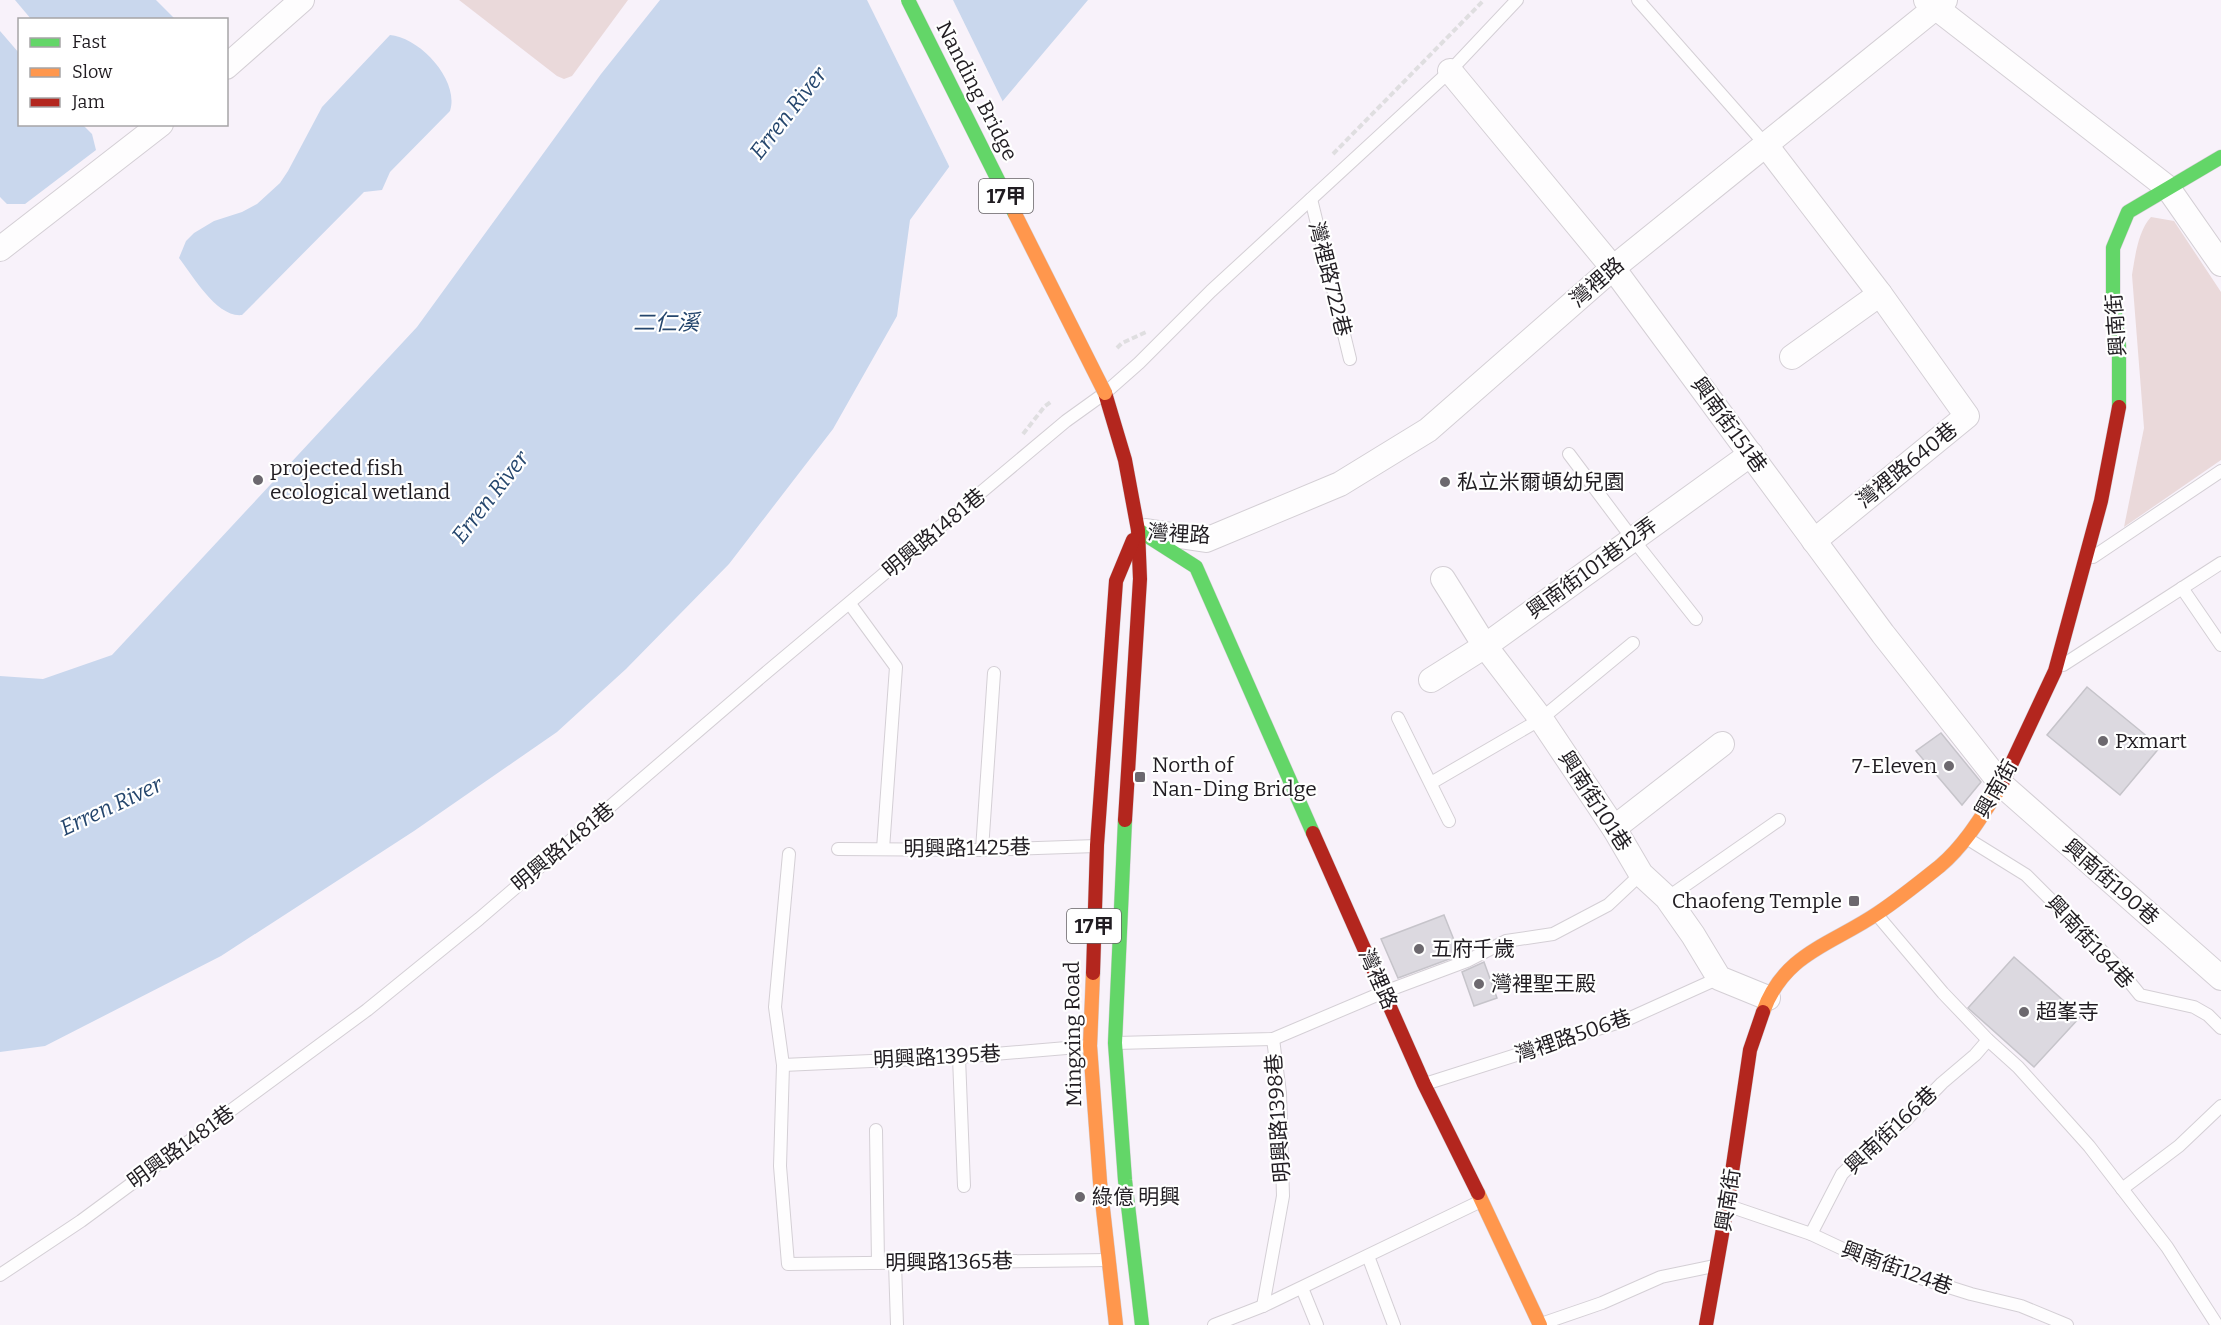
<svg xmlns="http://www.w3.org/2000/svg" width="2221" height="1325" font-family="Bitter,'Noto Sans TC',serif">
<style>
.green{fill:#ead9da}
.water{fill:#c9d7ed}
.pier{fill:#f8f2fa}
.building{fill:#dcd9e0;stroke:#c6c4ca;stroke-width:1.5}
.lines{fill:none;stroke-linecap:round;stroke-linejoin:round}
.lane-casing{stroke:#d4cfd5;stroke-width:14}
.street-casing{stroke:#d4cfd5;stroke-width:26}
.fast-casing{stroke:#d4cfd5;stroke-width:15}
.slow-casing{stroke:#d4cfd5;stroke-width:15}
.jam-casing{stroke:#d4cfd5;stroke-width:15}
.path{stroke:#dfdee0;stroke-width:4;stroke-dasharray:6 3;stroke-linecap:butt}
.lane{stroke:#fefdfe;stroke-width:12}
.street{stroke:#fefdfe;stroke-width:24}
.fast{stroke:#63d668;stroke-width:14}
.slow{stroke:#ff974d;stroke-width:14}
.jam{stroke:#b3261e;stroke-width:14}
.fast-bridge-casing{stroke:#d4cfd5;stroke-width:15;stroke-linecap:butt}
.slow-bridge-casing{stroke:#d4cfd5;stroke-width:15;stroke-linecap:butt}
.fast-bridge{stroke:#63d668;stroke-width:14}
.slow-bridge{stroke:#ff974d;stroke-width:14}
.poi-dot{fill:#6c686e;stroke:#fff;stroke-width:2}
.labels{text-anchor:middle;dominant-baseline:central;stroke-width:4.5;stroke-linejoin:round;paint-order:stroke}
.shield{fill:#fff;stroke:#646164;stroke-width:1.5}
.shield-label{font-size:20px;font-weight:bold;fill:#211d22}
.street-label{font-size:21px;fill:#211d22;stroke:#fff}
.poi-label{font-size:21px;fill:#211d22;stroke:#fff;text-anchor:start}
.water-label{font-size:22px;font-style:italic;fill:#25466d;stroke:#fff}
</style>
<rect width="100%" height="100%" fill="#f8f2fa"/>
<g class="green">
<path d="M459,0H628L572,76L564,79L557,76Z"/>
<path d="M2151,217L2174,221L2221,292V460L2124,527L2144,428L2132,275C2135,257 2138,231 2151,217Z"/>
</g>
<g class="water">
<path d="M15,0H156L175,19H31Z"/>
<path d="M660,0H1088L963,148L910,220L897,316L833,429L729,564L626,669L557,732L414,831L221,956L45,1046L0,1052V676L43,679L112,655L417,327L601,74Z"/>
<path d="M0,31L19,53L20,124L83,125L92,134L96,150L25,204H7L0,197Z"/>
<path d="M390,35C419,37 460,80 450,111L390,172L382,190L364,192L242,315C217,318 193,276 179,258L186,241L194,233L214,221L242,212L257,204L280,183L288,171L322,107Z"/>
</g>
<path class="pier" d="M867,0H953L1004,104L951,170Z"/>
<g class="building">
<path d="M2087,687L2160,747L2120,795L2047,735Z"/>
<path d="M1941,733L1981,782L1962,805L1916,751Z"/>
<path d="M1444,915L1460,955L1398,978L1381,939Z"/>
<path d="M2014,957L2081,1016L2034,1067L1968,1008Z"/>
<path d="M1484,962L1497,998L1474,1006L1462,972Z"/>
</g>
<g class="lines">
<defs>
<g id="lane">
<path d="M1638,0L1765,144"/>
<path d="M1311,199L1350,359"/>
<path d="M1569,454L1632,538L1696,619"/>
<path d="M2093,557L2221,471"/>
<path d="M2182,588L2221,645"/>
<path d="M850,604L896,667L883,849"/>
<path d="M2063,665L2221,563"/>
<path d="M1398,718L1449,821"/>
<path d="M1431,783L1541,719L1633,643"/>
<path d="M1968,839L2026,875L2115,964L2140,995L2194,1007L2208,1015L2221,1028"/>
<path d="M838,849L982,850L1096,846"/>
<path d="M982,850L994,673"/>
<path d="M789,854L775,1007L783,1065L780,1166L788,1264L1108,1260"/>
<path d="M1667,898L1779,820"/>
<path d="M1878,916L1943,993L1988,1040L2018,1067L2089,1146L2167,1247L2217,1325"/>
<path d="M1116,1043L1273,1039L1384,992L1467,961L1506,941L1553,934L1608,905L1641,874"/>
<path d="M959,1057L964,1186"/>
<path d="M783,1065L959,1057L1090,1046"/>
<path d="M1425,1084L1626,1020L1719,978"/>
<path d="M876,1130L878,1263"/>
<path d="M2122,1189L2179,1146L2221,1106"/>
<path d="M1729,1206L1811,1234L1860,1257L1917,1277L1971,1294L2021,1306L2067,1325"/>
<path d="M1811,1234L1842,1174L1874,1143L1903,1123L1942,1083L1975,1055L1988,1040"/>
<path d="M1368,1256L1394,1325"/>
<path d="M895,1263L897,1325"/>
<path d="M0,1275L81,1221L367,1010L479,919L761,677L1066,421L1105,393L1139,363L1211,291L1450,71L1517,0"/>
<path d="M1302,1288L1317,1325"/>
<path d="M1263,1306L1283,1196L1280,1093L1273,1039"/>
<path d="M1541,1324L1602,1303L1661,1277L1714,1266"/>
<path d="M1214,1325L1263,1306L1479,1202"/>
</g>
<g id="street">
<path d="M1926,0L2168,188L2221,264"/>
<path d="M226,67L302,0"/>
<path d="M1450,71L1613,268L1883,634L2002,785L2221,978"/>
<path d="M1765,144L1880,294L1967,416L1814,541"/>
<path d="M0,249L161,124"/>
<path d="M1792,357L1880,294"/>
<path d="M1146,531L1206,540L1340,484L1428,430L1613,268L1945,0"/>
<path d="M1443,579L1485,646L1541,719L1614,828L1641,874L1667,898L1693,935L1719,978L1768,998"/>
<path d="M1431,680L1485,646L1751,454"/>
<path d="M1614,828L1722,744"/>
</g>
<g id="fast">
<path d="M2119,407V346L2113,297V248L2128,212L2221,157"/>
<path d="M1138,530L1196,567L1313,833"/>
<path d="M1125,820L1115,1043L1125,1180L1142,1325"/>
</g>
<g id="slow">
<path d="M1093,973L1090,1046L1100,1182L1116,1325"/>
<path d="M1763,1012C1784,953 1831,945 1878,913C1899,899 1920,882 1940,866C1966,844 1983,814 2001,786"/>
<path d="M1478,1193L1540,1325"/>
</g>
<g id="jam">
<path d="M1105,393L1125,460L1138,530L1140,579L1125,820"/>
<path d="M2001,786L2055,671L2101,501L2119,407"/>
<path d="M1313,833L1424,1084L1478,1193"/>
<path d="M1093,973L1097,845L1116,581L1133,540"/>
<path d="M1706,1325L1727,1206L1750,1050L1763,1012"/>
</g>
</defs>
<use href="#lane" class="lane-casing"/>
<use href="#street" class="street-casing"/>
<use href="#fast" class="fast-casing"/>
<use href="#slow" class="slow-casing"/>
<use href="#jam" class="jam-casing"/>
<g class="path">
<path d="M1333,154L1484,0"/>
<path d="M1117,348L1122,343L1146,332"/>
<path d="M1023,434L1045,406L1052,401"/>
</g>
<use href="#lane" class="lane"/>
<use href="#street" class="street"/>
<use href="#fast" class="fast"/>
<use href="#slow" class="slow"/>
<use href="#jam" class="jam"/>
<defs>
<path id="fast-bridge" d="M908,0L1015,214"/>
<path id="slow-bridge" d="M1015,214L1105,393"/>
</defs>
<use href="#fast-bridge" class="fast-bridge-casing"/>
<use href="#slow-bridge" class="slow-bridge-casing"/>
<use href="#fast-bridge" class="fast-bridge"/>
<use href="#slow-bridge" class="slow-bridge"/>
</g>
<g class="poi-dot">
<circle cx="258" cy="480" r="6"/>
<circle cx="1445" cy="482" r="6"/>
<circle cx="2103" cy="741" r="6"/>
<circle cx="1949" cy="766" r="6"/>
<rect x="1134" y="771" width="12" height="12" rx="3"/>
<rect x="1848" y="895" width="12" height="12" rx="3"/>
<circle cx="1419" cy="949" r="6"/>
<circle cx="1479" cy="984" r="6"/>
<circle cx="2024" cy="1012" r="6"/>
<circle cx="1080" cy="1197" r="6"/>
</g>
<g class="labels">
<g class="shield">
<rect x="979" y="179" width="54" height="34" rx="4.5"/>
<rect x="1067" y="909" width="54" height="34" rx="4.5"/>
</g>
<g class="shield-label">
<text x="1006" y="196">17甲</text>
<text x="1094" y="926">17甲</text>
</g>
<g class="street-label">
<text transform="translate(977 91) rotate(63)">Nanding Bridge</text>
<text transform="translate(1330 279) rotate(76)">灣裡路722巷</text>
<text transform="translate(1597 282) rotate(-41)">灣裡路</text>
<text transform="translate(2116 325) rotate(-94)">興南街</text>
<text transform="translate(1729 425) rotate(54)">興南街151巷</text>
<text transform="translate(1907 465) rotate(-39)">灣裡路640巷</text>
<text transform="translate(934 533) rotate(-40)">明興路1481巷</text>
<text transform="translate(1179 534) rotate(3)">灣裡路</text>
<text transform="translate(1592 568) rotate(-36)">興南街101巷12弄</text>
<text transform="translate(1996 789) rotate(-60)">興南街</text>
<text transform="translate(1595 801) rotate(57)">興南街101巷</text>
<text transform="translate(563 847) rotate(-40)">明興路1481巷</text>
<text transform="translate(967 848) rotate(-1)">明興路1425巷</text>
<text transform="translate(2111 882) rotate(41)">興南街190巷</text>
<text transform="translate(2090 942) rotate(47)">興南街184巷</text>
<text transform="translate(1378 979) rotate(66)">灣裡路</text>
<text transform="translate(1073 1034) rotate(-91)">Mingxing Road</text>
<text transform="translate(1573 1036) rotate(-19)">灣裡路506巷</text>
<text transform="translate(937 1057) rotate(-3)">明興路1395巷</text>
<text transform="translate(1278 1118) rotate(-94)">明興路1398巷</text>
<text transform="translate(1891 1130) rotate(-43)">興南街166巷</text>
<text transform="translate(181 1147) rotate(-36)">明興路1481巷</text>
<text transform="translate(1728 1200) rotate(-81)">興南街</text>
<text transform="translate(949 1262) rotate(-1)">明興路1365巷</text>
<text transform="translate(1897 1268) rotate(20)">興南街124巷</text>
</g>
<g class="poi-label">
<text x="270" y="468">projected fish<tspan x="270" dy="24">ecological wetland</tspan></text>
<text x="1457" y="482">私立米爾頓幼兒園</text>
<text x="2115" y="741">Pxmart</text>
<text x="1152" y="765">North of<tspan x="1152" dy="24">Nan-Ding Bridge</tspan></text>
<text x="1937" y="766" text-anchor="end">7-Eleven</text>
<text x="1842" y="901" text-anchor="end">Chaofeng Temple</text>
<text x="1431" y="949">五府千歲</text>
<text x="1491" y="984">灣裡聖王殿</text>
<text x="2036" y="1012">超峯寺</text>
<text x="1092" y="1197">綠億 明興</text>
</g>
<g class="water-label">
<text transform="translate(788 113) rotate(-52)">Erren River</text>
<text x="666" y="322">二仁溪</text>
<text transform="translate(490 497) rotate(-52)">Erren River</text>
<text transform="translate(111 806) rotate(-25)">Erren River</text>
</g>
</g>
<rect x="18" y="18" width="210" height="108" fill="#ffffff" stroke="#a6a5a7" stroke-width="1.5"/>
<rect x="30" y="38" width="30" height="9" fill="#63d668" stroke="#a6a5a7" stroke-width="1.5"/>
<text x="72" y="48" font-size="18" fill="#211d22">Fast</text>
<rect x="30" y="68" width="30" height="9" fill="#ff974d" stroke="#a6a5a7" stroke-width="1.5"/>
<text x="72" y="78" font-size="18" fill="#211d22">Slow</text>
<rect x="30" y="98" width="30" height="9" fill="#b3261e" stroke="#a6a5a7" stroke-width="1.5"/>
<text x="72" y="108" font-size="18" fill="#211d22">Jam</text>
</svg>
